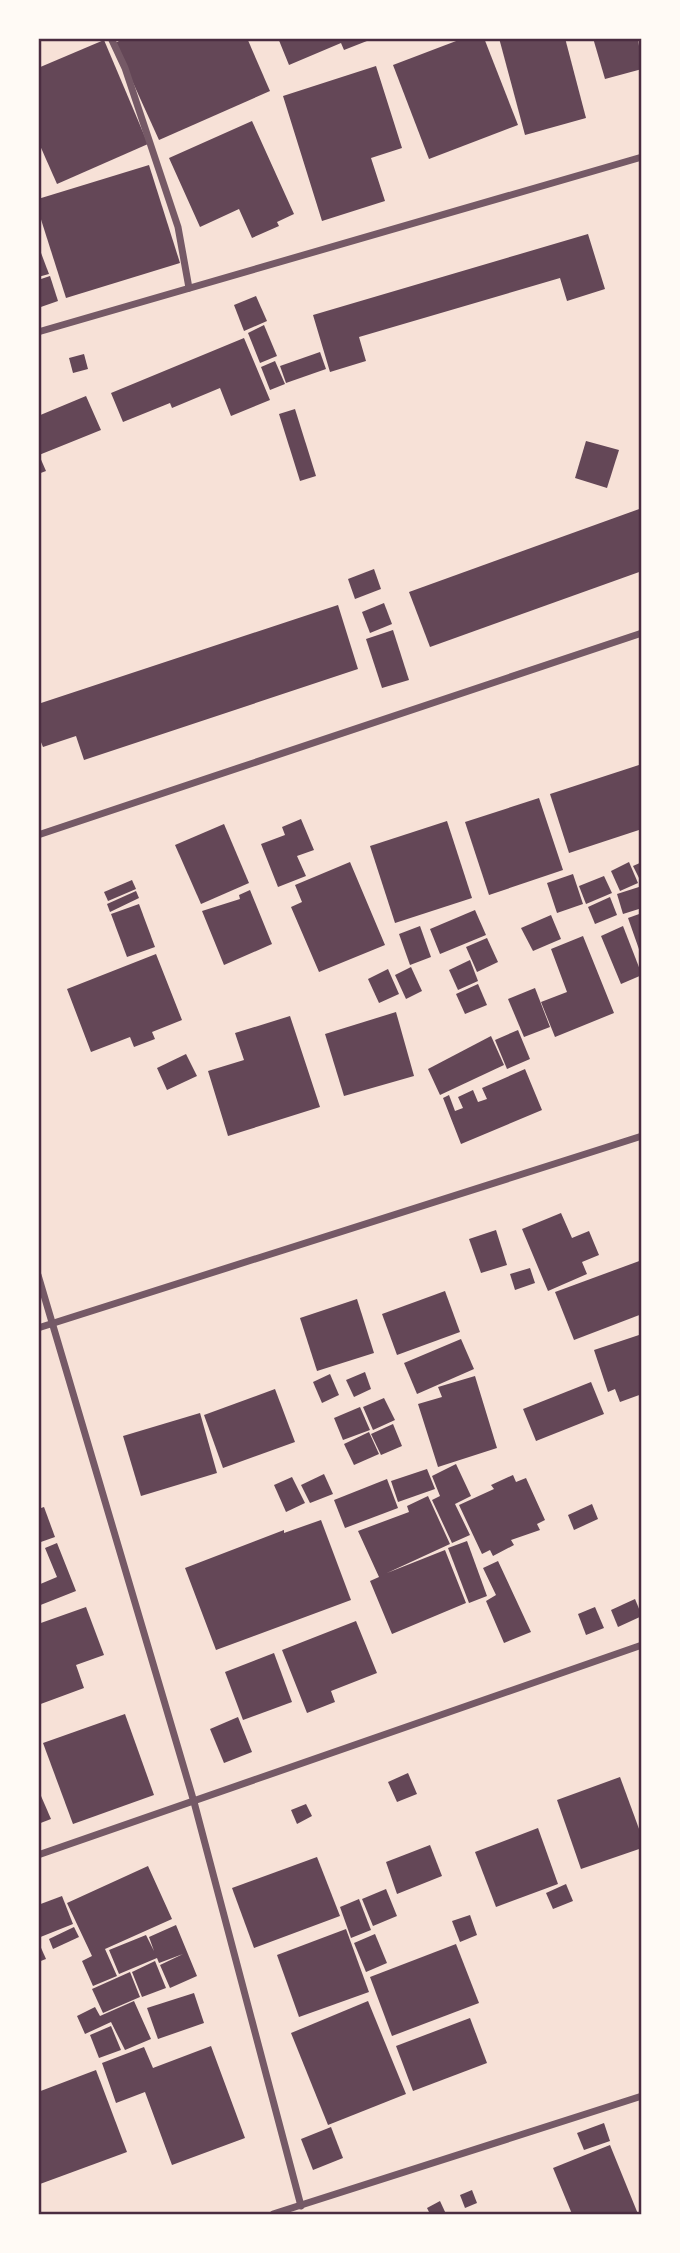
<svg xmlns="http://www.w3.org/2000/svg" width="680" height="2253" font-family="Barlow,sans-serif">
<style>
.building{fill:#644757}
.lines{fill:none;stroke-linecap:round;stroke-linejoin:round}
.minor{stroke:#755966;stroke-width:7}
.neatline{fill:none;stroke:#4a2c40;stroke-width:2.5}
</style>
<rect width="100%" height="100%" fill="#f7e1d7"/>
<g class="building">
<path d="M125,38H247L270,91L159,140L115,43Z"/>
<path d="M278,38H372V39L344,50L341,43L289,65Z"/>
<path d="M464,38H484L518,125L429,159L393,65Z"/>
<path d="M499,38H565L586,118L525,135Z"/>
<path d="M593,38H638L642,69L605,79Z"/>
<path d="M104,40L148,144L57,184L38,141V68Z"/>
<path d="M376,66L402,148L371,158L385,201L322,221L283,96Z"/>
<path d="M252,121L294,214L277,222L279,226L252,238L239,209L200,227L169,158Z"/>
<path d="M149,165L180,263L66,298L38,210V199Z"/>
<path d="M588,234L605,289L567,301L560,278L359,337L366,361L330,372L313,315Z"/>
<path d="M38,245L49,274L38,277Z"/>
<path d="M50,276L58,301L38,308V280Z"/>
<path d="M256,296L267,321L244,331L234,305Z"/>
<path d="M264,325L277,356L260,363L248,333Z"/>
<path d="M244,338L270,400L231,416L220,388L172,408L170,403L123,422L111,393Z"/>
<path d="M320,352L326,369L286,383L280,366Z"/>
<path d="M84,354L88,369L73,373L69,358Z"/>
<path d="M275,361L285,384L270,390L261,367Z"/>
<path d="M86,396L101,430L39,455L46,471L38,474V416Z"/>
<path d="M295,409L316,476L300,481L279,414Z"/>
<path d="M586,441L619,450L607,488L575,478Z"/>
<path d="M642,508V571L430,647L409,592Z"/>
<path d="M374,569L381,589L355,599L348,579Z"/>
<path d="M384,603L392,624L370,633L362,612Z"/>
<path d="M338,605L358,669L84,760L76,736L43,747L38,735V704Z"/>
<path d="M393,630L409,680L382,688L366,639Z"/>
<path d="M642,764V829L569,853L550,794Z"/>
<path d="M539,798L563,870L489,895L465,822Z"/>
<path d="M301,819L314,850L297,856L306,876L278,887L261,844L285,835L282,827Z"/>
<path d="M447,821L472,898L395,923L370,846Z"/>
<path d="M224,824L249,883L201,904L175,845Z"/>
<path d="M350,862L385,945L319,972L291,907L302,902L295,885Z"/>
<path d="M629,862L638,883L620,891L611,871Z"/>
<path d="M642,862V884L633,866Z"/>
<path d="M573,874L583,904L557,913L547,883Z"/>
<path d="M604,876L612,893L586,904L579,886Z"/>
<path d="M132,880L136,889L108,901L104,892Z"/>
<path d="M642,886V908L623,914L617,894Z"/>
<path d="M250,890L272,944L224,965L202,911L240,899L239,895Z"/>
<path d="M136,891L139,898L110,912L107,904Z"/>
<path d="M610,897L617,915L595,924L588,907Z"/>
<path d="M139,904L155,947L127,957L111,914Z"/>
<path d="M475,910L486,935L440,954L430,929Z"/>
<path d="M642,913V955H641L628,918Z"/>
<path d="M551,915L561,939L533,951L521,928Z"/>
<path d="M420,926L431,957L410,965L399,934Z"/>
<path d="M623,926L642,975L621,984L601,936Z"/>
<path d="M583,936L614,1013L555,1037L541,1002L567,992L551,949Z"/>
<path d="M487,938L498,962L477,972L466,947Z"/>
<path d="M156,954L182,1020L152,1032L155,1039L134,1047L130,1037L91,1052L67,989Z"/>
<path d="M470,960L478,981L458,990L449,970Z"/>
<path d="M411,967L422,991L406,999L395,975Z"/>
<path d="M388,969L399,994L379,1003L368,979Z"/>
<path d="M478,984L487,1005L465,1014L456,994Z"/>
<path d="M535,988L550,1027L524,1037L508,999Z"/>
<path d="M396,1012L414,1076L344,1096L325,1034Z"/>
<path d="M290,1016L320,1107L228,1136L208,1071L244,1060L235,1033Z"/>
<path d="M518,1030L530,1059L507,1069L495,1040Z"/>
<path d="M491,1036L504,1065L440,1095L428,1069Z"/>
<path d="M186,1054L197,1076L167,1090L157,1068Z"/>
<path d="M525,1069L542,1110L461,1144L443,1098L449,1095L455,1111L463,1108L458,1097L473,1090L478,1102L487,1099L482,1088Z"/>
<path d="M561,1213L572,1238L589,1231L599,1255L582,1262L587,1274L548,1291L522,1229Z"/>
<path d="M496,1230L507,1265L481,1273L469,1239Z"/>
<path d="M642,1260V1314L574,1340L555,1292Z"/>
<path d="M530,1268L535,1283L515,1290L510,1274Z"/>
<path d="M445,1291L460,1332L397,1355L382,1314Z"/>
<path d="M357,1299L374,1353L317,1371L300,1318Z"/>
<path d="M642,1334V1394L620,1402L615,1389L608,1392L594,1350Z"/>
<path d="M461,1339L474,1369L417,1394L404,1363Z"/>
<path d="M365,1372L371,1389L354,1397L346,1380Z"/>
<path d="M330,1374L339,1395L322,1403L313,1382Z"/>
<path d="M475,1376L497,1448L438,1467L418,1404L442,1397L438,1387Z"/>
<path d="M591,1382L604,1414L536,1441L523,1409Z"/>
<path d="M275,1389L295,1442L223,1468L204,1415Z"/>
<path d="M384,1398L395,1420L373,1430L363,1407Z"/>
<path d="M360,1407L370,1430L343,1440L334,1418Z"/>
<path d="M200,1413L217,1473L141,1496L123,1436Z"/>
<path d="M393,1424L402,1446L381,1455L371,1434Z"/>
<path d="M369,1432L379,1454L354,1465L344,1444Z"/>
<path d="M456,1464L471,1496L455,1504L470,1535L452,1543L432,1500L440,1496L432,1476Z"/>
<path d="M427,1469L435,1489L398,1502L391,1481Z"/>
<path d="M324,1474L333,1494L310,1503L301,1485Z"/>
<path d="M513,1475L516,1482L526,1478L545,1520L537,1524L540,1530L511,1540L514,1545L493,1556L490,1550L482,1554L459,1505L494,1489L491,1485Z"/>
<path d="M292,1477L305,1503L286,1512L274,1485Z"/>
<path d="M387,1479L398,1508L345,1528L334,1500Z"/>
<path d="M428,1496L450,1544L387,1573L445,1550L466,1603L392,1634L370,1581L379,1577L358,1531L409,1512L407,1506Z"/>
<path d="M592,1504L598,1519L574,1530L568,1515Z"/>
<path d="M44,1507L55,1537L38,1543V1509Z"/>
<path d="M321,1520L351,1600L216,1650L185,1568L284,1530V1533Z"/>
<path d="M467,1541L487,1596L469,1603L448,1548Z"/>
<path d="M57,1543L76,1591L38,1606V1585L57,1577L45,1548Z"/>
<path d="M498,1561L531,1632L504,1643L486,1601L496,1595L483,1568Z"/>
<path d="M635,1599L642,1616L618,1627L611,1610Z"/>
<path d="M86,1607L104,1655L76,1665L84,1688L38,1705V1624Z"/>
<path d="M595,1607L604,1628L586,1635L578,1614Z"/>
<path d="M356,1621L377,1673L331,1691L335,1702L307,1713L282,1650Z"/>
<path d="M274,1653L292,1702L243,1720L225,1672Z"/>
<path d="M125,1714L154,1795L73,1824L43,1743Z"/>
<path d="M238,1717L252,1752L224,1763L210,1729Z"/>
<path d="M408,1773L417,1794L397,1802L388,1782Z"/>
<path d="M620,1777L642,1837V1848L581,1869L557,1800Z"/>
<path d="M38,1789L51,1819L38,1824Z"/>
<path d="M306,1804L312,1816L297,1824L291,1810Z"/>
<path d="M538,1828L558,1884L496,1907L475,1852Z"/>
<path d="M430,1845L442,1876L397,1894L386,1862Z"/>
<path d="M317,1857L340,1916L254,1948L232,1888Z"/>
<path d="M148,1866L172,1919L105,1949L117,1976L93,1986L82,1961L92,1956L67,1903Z"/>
<path d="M566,1884L573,1901L553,1909L546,1893Z"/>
<path d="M386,1889L397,1916L373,1926L362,1899Z"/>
<path d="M62,1896L73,1924L38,1938V1905Z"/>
<path d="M359,1899L371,1930L351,1938L340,1907Z"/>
<path d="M470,1915L477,1935L460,1942L452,1921Z"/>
<path d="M176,1925L197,1976L170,1988L160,1965L183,1954L159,1963L157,1958L119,1974L109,1950L146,1935L154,1951L149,1937Z"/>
<path d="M74,1927L79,1937L53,1949L49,1939Z"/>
<path d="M346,1929L369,1992L299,2017L277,1955Z"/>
<path d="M375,1934L387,1963L366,1972L354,1943Z"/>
<path d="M38,1941L46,1959L38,1962Z"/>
<path d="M456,1944L479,2003L392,2036L370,1977Z"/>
<path d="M155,1961L166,1988L142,1997L132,1972Z"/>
<path d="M130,1972L140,1997L103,2013L92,1989Z"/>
<path d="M194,1993L204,2023L158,2039L147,2008Z"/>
<path d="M134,2001L151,2039L125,2050L111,2022L85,2034L77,2016L95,2007L100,2016Z"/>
<path d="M368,2001L406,2094L328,2125L291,2033Z"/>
<path d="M470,2018L487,2063L413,2091L396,2046Z"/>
<path d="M111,2026L121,2050L99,2058L90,2035Z"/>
<path d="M211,2046L245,2138L172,2165L145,2092L116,2103L102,2063L144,2047L153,2068Z"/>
<path d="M96,2070L127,2152L40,2184L38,2092Z"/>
<path d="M604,2123L610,2141L584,2150L577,2133Z"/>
<path d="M331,2127L343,2158L313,2170L301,2139Z"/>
<path d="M610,2145L638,2214H572L553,2168Z"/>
<path d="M472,2190L477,2203L465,2208L460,2195Z"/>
<path d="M440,2201L446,2214H430L427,2208Z"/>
</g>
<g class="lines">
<g class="minor">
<path d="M111,38L125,68L178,227L189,288"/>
<path d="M38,332L642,157"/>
<path d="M38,835L642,633"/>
<path d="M38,1275L194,1802L301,2206"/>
<path d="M38,1328L642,1136"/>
<path d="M38,1855L642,1645"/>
<path d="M273,2214L642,2096"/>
</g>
</g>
<rect width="680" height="2253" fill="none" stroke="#fffaf5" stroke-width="80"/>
<rect x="40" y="40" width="600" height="2173" class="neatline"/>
</svg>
